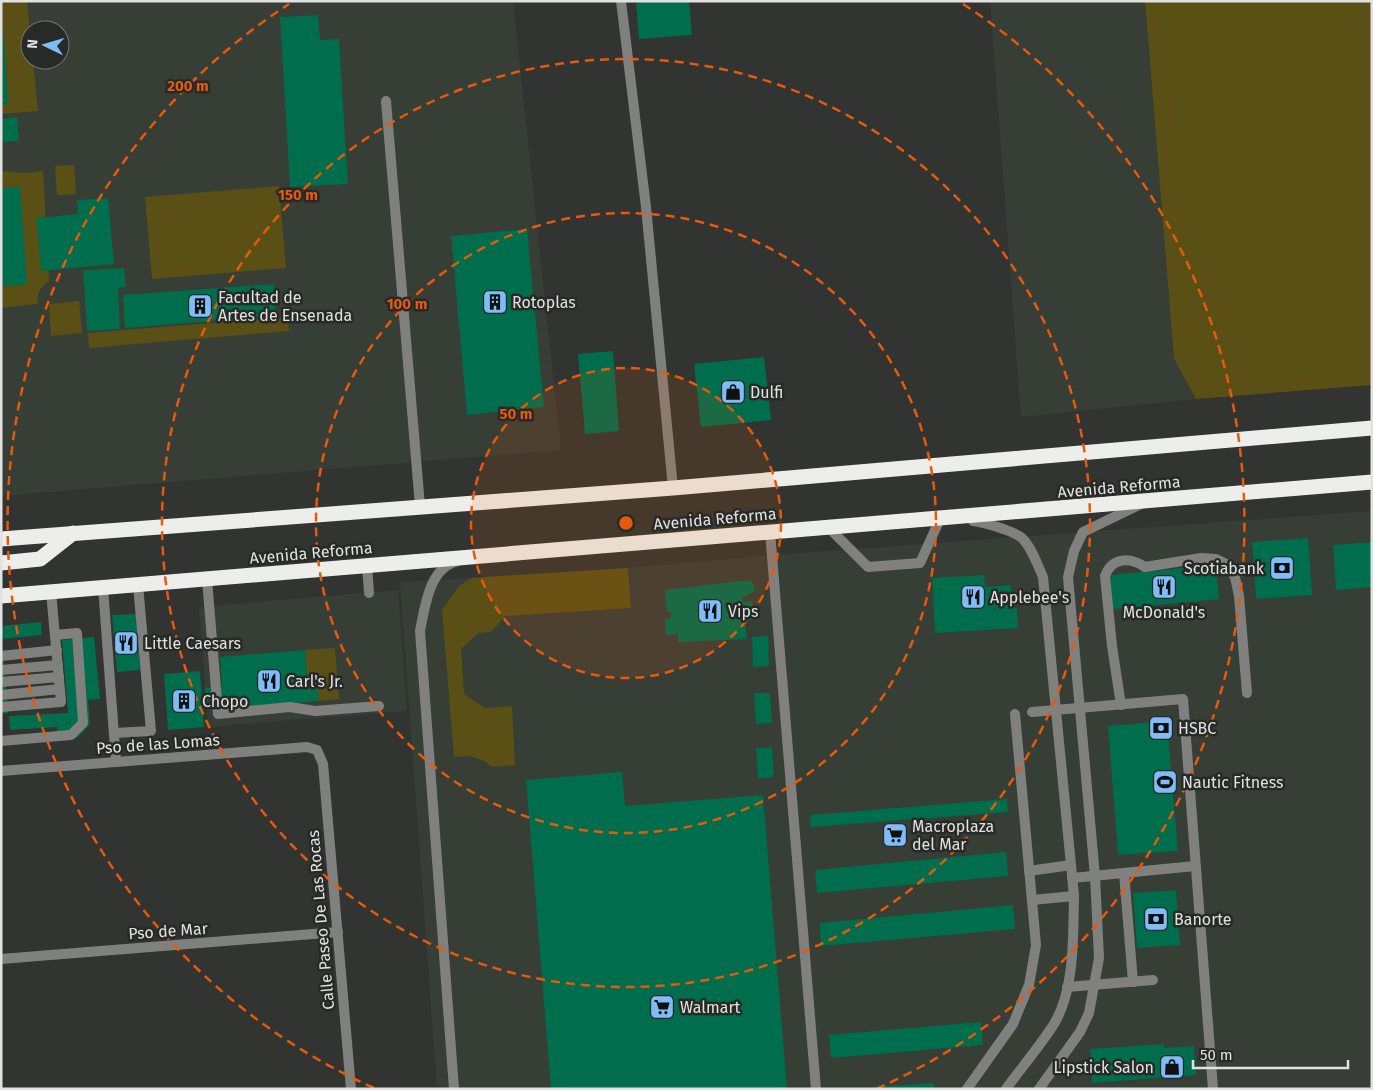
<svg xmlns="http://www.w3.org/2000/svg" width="1373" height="1090" font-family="'Fira Sans',sans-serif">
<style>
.built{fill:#373e36;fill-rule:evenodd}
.green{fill:#5a5016}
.building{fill:#006d4c}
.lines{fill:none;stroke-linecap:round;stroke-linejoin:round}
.lane{stroke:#80817f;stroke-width:10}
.street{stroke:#80817f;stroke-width:10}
.highway{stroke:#edeeea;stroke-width:15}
.ring{fill:none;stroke:#e8590c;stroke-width:2.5;stroke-dasharray:9 6}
.labels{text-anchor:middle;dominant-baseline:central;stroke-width:5;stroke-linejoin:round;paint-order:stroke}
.poi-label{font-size:16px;fill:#e1e2e1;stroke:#272a27;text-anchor:start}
.street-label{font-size:16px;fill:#e1e2e1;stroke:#272a27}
.centre{fill:#e8590c;stroke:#272a27;stroke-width:2.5}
.ring-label{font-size:15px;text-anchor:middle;font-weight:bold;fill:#e8590c;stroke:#272a27;stroke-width:5;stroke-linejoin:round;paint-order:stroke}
</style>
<rect width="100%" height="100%" fill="#313431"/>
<g class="built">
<path d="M1,1H513L561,450L1,496ZM30,30H60V60H30Z"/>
<path d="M990,1H1145L1174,359L1196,399L1021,417Z"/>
<path d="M1372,511V1089H437L400,582L628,568L772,555Z"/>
<path d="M398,590L407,711L208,727L199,607Z"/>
</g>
<g class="green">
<path d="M1,1H27L30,31V60H33L38,111L1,114Z"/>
<path d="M1145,1H1372V385L1196,399L1174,359Z"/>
<path d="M74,165L76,194L57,195L55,166Z"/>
<path d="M1,171L26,173L43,171L49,281C40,288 36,293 38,304L1,308Z"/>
<path d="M279,186L286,268L152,279L145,197Z"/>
<path d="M79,301L82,333L51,336L49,304Z"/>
<path d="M288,317L289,331L89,348L88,333Z"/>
<path d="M628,568L631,608L505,616L491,632L478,633L461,649L464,694L485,708L512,706L515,765L492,767L484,761L470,756L454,757L442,610L459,586L472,578Z"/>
<path d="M335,648L339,699L319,701L316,675H307L305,650Z"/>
</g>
<g class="building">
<path d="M636,1H689L692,35L639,39Z"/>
<path d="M318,15L320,40L339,39L348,184L290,187L280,17Z"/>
<path d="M1,27H3L8,104L1,105Z"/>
<path d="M17,117L19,141L1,142V119Z"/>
<path d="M20,187L27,284L1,286V188Z"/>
<path d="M108,198L114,264L41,271L36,218L78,214L77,200Z"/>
<path d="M527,229L544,407L467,415L451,236Z"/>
<path d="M124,268L126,287L118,288L120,329L87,331L83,270Z"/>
<path d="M274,284L276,316L125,328L123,295Z"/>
<path d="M613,351L619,431L585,434L578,354Z"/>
<path d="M764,357L771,420L701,427L694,364Z"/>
<path d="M1308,538L1312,595L1256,599L1252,542Z"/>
<path d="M1372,542V587L1336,590L1333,545Z"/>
<path d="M1216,565L1219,599L1113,609L1110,575Z"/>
<path d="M984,575L985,587L1011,585L1013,608H1017L1018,628L935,633L932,578Z"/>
<path d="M749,580L753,584L755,591L742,598L743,602L752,601L753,620H745L747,639L678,642V634L666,635L665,619L671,618V612H667L665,590Z"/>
<path d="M136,614L140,670L117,672L112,615Z"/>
<path d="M41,622L42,635L1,639V626Z"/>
<path d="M768,636L769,666L753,667L752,637Z"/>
<path d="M94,637L100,699L88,700L90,724L78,737L58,738L57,727L10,730L9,716L68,713L62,640Z"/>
<path d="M1,650H3L8,713L1,714Z"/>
<path d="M305,650L307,675H316L319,701L224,708L223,700L206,701L205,688L222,687L220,657Z"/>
<path d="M200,671L204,727L168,730L164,674Z"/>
<path d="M754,693H770L772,723L756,724Z"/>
<path d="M1167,721L1178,851L1118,855L1108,726Z"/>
<path d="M772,747L774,777L758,778L756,748Z"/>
<path d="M622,772L625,806L763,795L787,1089H551L526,780Z"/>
<path d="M1007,799L1008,812L811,827L810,815Z"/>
<path d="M1006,852L1008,876L817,893L815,870Z"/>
<path d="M1176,890L1180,945L1137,948L1133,893Z"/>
<path d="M1013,905L1015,929L821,946L820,923Z"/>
<path d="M981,1022L983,1045L831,1058L829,1035Z"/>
<path d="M1164,1044V1048L1194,1046L1196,1075L1092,1083L1090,1049Z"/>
<path d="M934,1083V1089H874L873,1087Z"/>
</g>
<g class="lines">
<g class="lane">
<path d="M621,1L646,207L673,488"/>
<path d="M386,101L420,506"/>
<path d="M973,521C983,522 1014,531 1022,538C1032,548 1037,564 1043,577L1074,896C1073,936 1075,989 1054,1024C1040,1046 1022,1067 1006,1089"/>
<path d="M829,528L868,567L920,563L940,519H946"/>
<path d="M770,532L816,1089"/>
<path d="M367,566L369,593"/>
<path d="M207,579L218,714L290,707L315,711L379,706"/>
<path d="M103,587L116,762"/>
<path d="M1,656L57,650"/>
<path d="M1,670L58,665"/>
<path d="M1,682L59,677"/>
<path d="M1,695L60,689"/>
<path d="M1121,705L1112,646L1105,576C1112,557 1130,557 1145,567L1201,558L1216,559L1226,564L1235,577L1239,596L1247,693"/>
<path d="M1,707L61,702L51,592"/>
<path d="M1032,712L1183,699L1213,1089"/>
<path d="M114,733L151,731L138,585"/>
<path d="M1,741L71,735L83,723L77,633L55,635"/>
<path d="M1029,871L1071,865"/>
<path d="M1124,873L1133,982"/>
<path d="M1072,878L1195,866"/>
<path d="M1032,900L1074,896"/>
<path d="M1067,987L1153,980"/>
<path d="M454,1089L420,631C425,607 429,567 458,561"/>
<path d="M967,1089L1013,1024L1029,985L1036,945L1015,714"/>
<path d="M1039,1089L1080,1032L1089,1013L1099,958L1095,876L1068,577L1074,551L1083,532L1141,504"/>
</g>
<g class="street">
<path d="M1,771L307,747L317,750L323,764L351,1089"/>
<path d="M1,959L338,932"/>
</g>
<g class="highway">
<path d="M1,539L673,488L1372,428"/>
<path d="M1,563L40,559L73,533"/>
<path d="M1,596L1372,482"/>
</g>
</g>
<circle cx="626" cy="523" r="155" fill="#e8590c" fill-opacity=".12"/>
<g class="ring">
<circle cx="626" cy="523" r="155"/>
<circle cx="626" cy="523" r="310"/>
<circle cx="626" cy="523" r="464"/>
<path d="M374 1088A619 619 0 0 1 289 4M963 4A619 619 0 0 1 878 1088"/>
</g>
<defs>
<symbol id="building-square" viewBox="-11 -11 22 22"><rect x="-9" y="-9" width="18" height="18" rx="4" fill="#7fbdf9" stroke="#272a27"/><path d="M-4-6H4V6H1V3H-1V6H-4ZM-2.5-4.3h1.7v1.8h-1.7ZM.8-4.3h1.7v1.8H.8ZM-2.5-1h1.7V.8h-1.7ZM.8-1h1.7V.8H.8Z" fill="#111"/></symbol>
<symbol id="shop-square" viewBox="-11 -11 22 22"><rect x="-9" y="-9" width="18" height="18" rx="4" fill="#7fbdf9" stroke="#272a27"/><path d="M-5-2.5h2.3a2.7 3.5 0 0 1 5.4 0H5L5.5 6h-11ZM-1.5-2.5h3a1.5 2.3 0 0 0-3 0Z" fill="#111"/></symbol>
<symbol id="bank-square" viewBox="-11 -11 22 22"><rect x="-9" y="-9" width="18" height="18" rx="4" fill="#7fbdf9" stroke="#272a27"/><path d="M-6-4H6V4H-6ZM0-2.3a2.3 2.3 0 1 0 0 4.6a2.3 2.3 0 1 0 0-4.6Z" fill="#111"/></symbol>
<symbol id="restaurant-square" viewBox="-11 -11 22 22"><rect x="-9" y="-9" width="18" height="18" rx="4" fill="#7fbdf9" stroke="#272a27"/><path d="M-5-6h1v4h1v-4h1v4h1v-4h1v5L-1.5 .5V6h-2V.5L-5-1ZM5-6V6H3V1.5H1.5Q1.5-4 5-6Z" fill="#111"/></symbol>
<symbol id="stadium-square" viewBox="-11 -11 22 22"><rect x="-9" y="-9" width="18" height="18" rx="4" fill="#7fbdf9" stroke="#272a27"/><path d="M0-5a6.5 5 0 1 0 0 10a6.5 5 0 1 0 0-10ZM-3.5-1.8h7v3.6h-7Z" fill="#111"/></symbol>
<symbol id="supermarket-square" viewBox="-11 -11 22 22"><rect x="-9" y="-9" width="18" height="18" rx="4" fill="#7fbdf9" stroke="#272a27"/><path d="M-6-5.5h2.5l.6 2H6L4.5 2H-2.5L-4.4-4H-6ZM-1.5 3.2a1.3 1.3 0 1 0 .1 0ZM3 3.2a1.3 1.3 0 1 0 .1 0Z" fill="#111"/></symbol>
</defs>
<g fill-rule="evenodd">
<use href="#building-square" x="481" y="288" width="28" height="28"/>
<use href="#building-square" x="186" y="292" width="28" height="28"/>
<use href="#shop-square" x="719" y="378" width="28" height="28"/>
<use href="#bank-square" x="1268" y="554" width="28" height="28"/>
<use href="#restaurant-square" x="1150" y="573" width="28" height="28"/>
<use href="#restaurant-square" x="959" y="583" width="28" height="28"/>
<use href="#restaurant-square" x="696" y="597" width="28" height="28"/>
<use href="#restaurant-square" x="112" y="629" width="28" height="28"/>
<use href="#restaurant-square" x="255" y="667" width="28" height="28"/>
<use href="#building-square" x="170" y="687" width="28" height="28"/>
<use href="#bank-square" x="1147" y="714" width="28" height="28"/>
<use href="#stadium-square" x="1151" y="768" width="28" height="28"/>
<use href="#supermarket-square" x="881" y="821" width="28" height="28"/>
<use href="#bank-square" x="1142" y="905" width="28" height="28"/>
<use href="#supermarket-square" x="648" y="993" width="28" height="28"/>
<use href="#shop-square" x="1158" y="1053" width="28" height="28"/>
</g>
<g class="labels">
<g class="poi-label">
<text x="218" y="297">Facultad de<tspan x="218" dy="18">Artes de Ensenada</tspan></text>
<text x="512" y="302">Rotoplas</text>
<text x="750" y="392">Dulfi</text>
<text x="1264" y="568" text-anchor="end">Scotiabank</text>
<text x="990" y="597">Applebee's</text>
<text x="728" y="611">Vips</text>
<text x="1164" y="612" text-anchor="middle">McDonald's</text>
<text x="144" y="643">Little Caesars</text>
<text x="286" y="681">Carl's Jr.</text>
<text x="202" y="701">Chopo</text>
<text x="1178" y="728">HSBC</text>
<text x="1182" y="782">Nautic Fitness</text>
<text x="912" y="826">Macroplaza<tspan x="912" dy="18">del Mar</tspan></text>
<text x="1174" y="919">Banorte</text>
<text x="680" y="1007">Walmart</text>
<text x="1154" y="1067" text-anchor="end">Lipstick Salon</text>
</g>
<g class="street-label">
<text transform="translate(1119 487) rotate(-5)">Avenida Reforma</text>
<text transform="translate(715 519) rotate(-5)">Avenida Reforma</text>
<text transform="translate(311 553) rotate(-5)">Avenida Reforma</text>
<text transform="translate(158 744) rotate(-4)">Pso de las Lomas</text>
<text transform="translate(321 920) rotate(-95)">Calle Paseo De Las Rocas</text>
<text transform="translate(168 931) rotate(-4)">Pso de Mar</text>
</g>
</g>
<circle cx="626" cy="523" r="8" class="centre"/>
<g class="ring-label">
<text x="188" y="91">200 m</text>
<text x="298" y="200">150 m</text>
<text x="407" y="309">100 m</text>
<text x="516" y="419">50 m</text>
</g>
<rect width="1373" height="1090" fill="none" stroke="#e1e2e1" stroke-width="5"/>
<g transform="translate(45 45) rotate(275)"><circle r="24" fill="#272a27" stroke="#717471"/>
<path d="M0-4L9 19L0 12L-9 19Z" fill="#7fbdf9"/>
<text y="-8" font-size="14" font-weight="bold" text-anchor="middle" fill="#e1e2e1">N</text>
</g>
<path d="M1193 1060v8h155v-8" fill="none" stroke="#e1e2e1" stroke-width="2.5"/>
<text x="1200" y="1060" font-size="15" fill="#e1e2e1" stroke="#272a27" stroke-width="4" paint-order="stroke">50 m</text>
</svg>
